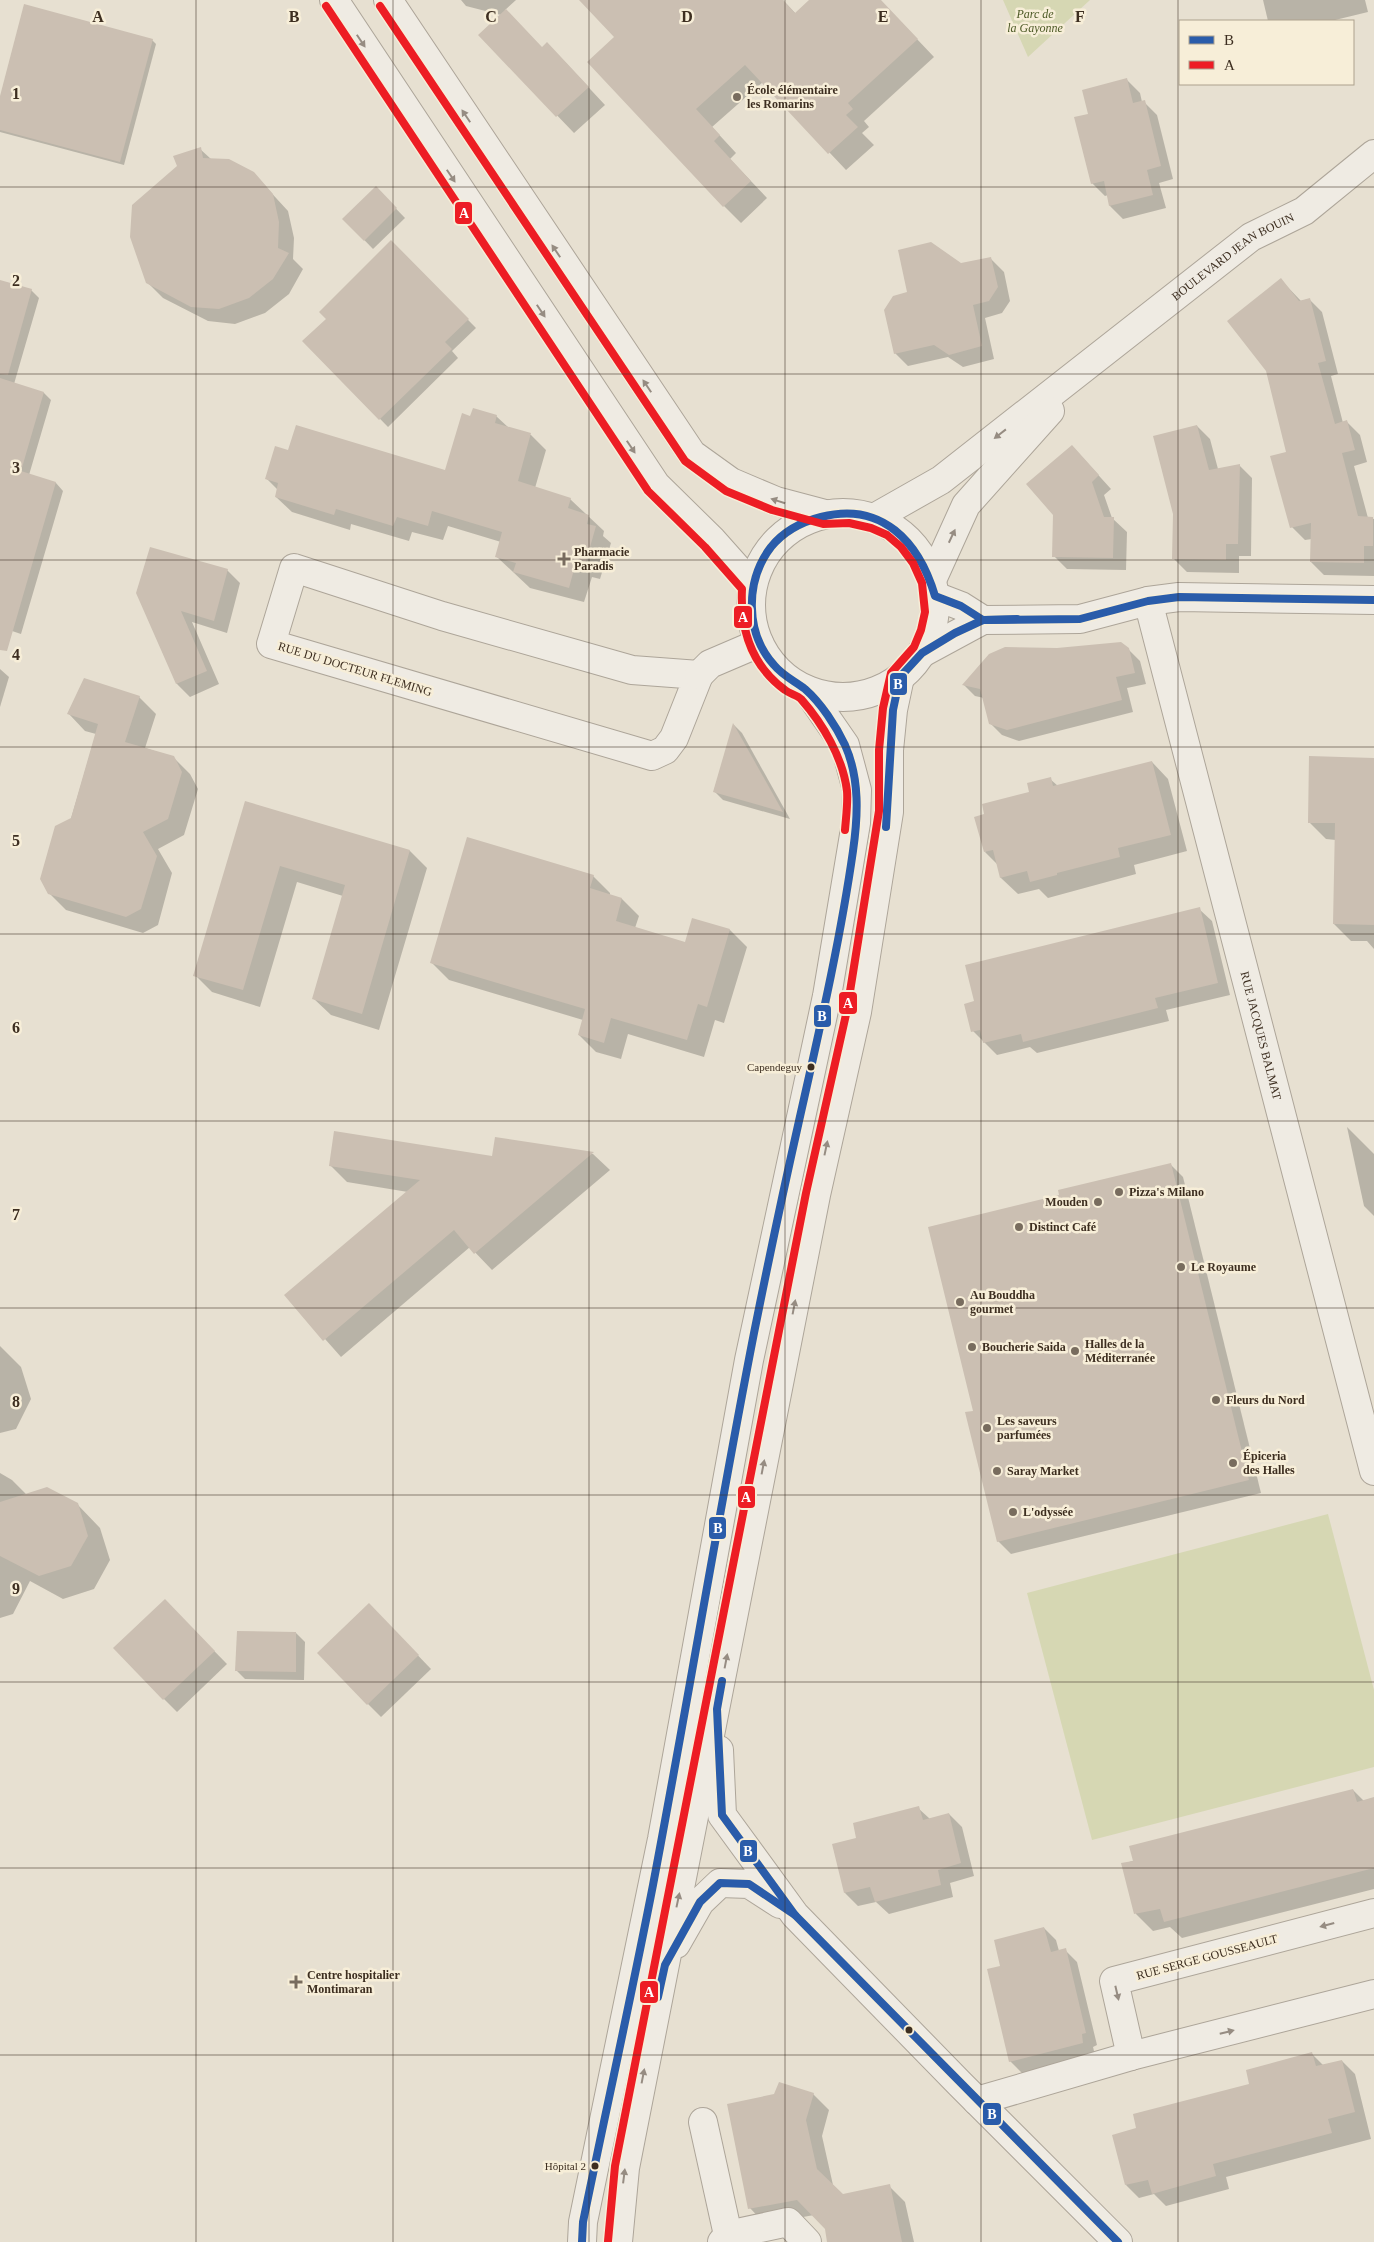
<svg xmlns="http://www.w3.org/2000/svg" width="1374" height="2242" font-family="Georgia,serif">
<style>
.green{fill:#d6d7b3}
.shadow{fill:#0003}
.building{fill:#cbbfb2}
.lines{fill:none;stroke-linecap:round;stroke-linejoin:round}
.minor-casing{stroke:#ada599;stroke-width:30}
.minor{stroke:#efebe3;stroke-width:28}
.bus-1-casing{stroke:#f7eed8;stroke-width:11}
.bus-2-casing{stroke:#f7eed8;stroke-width:11}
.bus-1{stroke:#2a5caa;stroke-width:8}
.bus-2{stroke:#ed1d24;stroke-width:8}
.oneway{fill:#968c82}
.grid{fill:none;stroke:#3d2e20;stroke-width:1;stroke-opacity:0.55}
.poi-dot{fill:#786c5e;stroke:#f7eed8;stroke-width:2}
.bus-dot{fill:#3d2e20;stroke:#f7eed8;stroke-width:2}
.labels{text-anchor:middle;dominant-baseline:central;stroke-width:5;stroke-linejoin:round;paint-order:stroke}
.bus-label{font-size:11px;fill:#3d2e20;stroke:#f7eed8;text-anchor:end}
.park-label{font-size:12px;font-style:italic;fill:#4d5a26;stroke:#f7eed8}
.poi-label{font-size:12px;font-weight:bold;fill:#3d2e20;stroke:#f7eed8;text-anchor:start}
.street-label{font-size:12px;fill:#3d2e20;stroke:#f7eed8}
.grid-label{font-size:16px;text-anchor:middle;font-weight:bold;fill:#3d2e20;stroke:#f7eed8;stroke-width:5;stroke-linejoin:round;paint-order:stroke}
.line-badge{stroke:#f7eed8;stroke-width:2}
.badge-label{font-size:14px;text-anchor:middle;font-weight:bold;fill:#fff}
</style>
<rect width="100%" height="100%" fill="#e7e0d1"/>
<g class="green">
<path d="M1003,0H1090L1028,57Z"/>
<path d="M1328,1514L1374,1690V1767L1092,1840L1027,1593Z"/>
</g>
<g class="shadow">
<path d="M461,0H516L505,10L542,48L564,61L605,105L574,133L480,35L501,15L466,6Z"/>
<path d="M580,0H783L796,14L811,0H880L934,57L864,121L869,127L862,133L874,145L846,170L763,82L712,127L736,153L730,159L767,198L741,223L724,206L616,37Z"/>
<path d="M1263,0H1365L1368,12L1331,21H1268Z"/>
<path d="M152,40L156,44L124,165L0,132V101Z"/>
<path d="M1127,80L1140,93L1142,102H1144L1157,115L1173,179L1159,183L1166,208L1123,219L1110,206L1108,195L1105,196L1092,183L1089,115Z"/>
<path d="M200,149L211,159L253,173L288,211L294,238L293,259L303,269L289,294L265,313L235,324L208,321L163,298L147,282Z"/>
<path d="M376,188L405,218L373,249L344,219Z"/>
<path d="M391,242L476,328L452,351L458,358L388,427L304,341L328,319Z"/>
<path d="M991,259L1004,272L1010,301L1002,313L985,318L994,359L963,367L948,357L908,366L895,353L909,293Z"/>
<path d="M1281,280L1301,301L1309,299L1322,312L1338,374L1331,376L1343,423L1347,422L1360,435L1367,462L1354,466L1368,518L1374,519V576L1324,575L1311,562L1312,539L1305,540L1292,527Z"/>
<path d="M0,281L31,290L39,298L14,384L44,393L51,400L29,475L56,483L63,491L21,634L0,627Z"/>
<path d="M496,416L509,428L531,435L546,450L535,488L570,499L604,531L603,536L611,543L600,579L592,577L584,602L530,588L497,557L501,542L448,526L443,540L412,532L409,541L351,524L350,530L292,512L276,497L278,490L266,478L289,451L446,472L471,417Z"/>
<path d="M1197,426L1210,439L1218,469L1239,465L1252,478L1251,556H1239V573L1187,572L1174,559L1175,514Z"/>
<path d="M1072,446L1111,489L1104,495L1112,518L1127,532L1126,570L1067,569L1054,556Z"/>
<path d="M227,570L240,583L227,633L192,622L219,684L190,697L177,684L138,593Z"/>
<path d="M1128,649L1140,661L1146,684L1127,688L1133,712L1019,741L1002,735L990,723L984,698L975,696L964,685Z"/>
<path d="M0,669L9,677L0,707Z"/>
<path d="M139,697L156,714L145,748L173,757L190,774L198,789L184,835L158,849L172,873L158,925L143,933L66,910L49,893L96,734L85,731L69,714Z"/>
<path d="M734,725L742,733L790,819L723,800L714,791Z"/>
<path d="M1374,759V949L1367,941H1351L1334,924L1336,840L1326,839L1309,822Z"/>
<path d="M1152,762L1168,779L1187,851L1134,865L1136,874L1048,898L1039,889L1018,894L1001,878L998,865L985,852L1031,793L1050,779L1058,786Z"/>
<path d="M246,802L410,851L427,868L379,1030L331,1015L313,998L343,896L297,882L260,1007L212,992L195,975Z"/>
<path d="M593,876L610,893V896L622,899L639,916L635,928L686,944L730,930L747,947L724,1023L715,1020L704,1057L628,1034L621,1059L596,1052L579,1035L583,1020L449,980L432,963Z"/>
<path d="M1199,909L1212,921L1230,995L1166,1010L1169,1021L1037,1053L1030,1047L997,1055L973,1031Z"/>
<path d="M1347,1127L1374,1154V1216L1364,1206Z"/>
<path d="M496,1138L593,1154L610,1170L492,1270L470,1247L341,1357L286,1295L408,1192L347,1182L330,1165L493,1157Z"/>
<path d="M1170,1164L1183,1177L1261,1493L1011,1554L998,1541L975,1411L1061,1196Z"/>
<path d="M0,1346L21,1367L31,1399L16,1429L0,1433Z"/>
<path d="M0,1473L12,1480L27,1495L77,1504L100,1528L110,1560L94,1589L63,1599L30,1581L13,1614L0,1618Z"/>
<path d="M165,1601L227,1664L177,1712L164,1699Z"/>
<path d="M382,1618L431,1669L381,1717L368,1704Z"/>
<path d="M296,1633L305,1642L304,1680L245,1679L237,1671Z"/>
<path d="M1353,1790L1364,1801L1374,1798V1889L1182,1938L1170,1927L1153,1931L1136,1914L1123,1864Z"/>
<path d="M918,1808L930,1819L949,1814L962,1827L974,1876L950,1883L953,1897L889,1914L876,1902L858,1906L845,1893L833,1845L858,1839Z"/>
<path d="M1044,1928L1056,1940L1059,1951L1065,1950L1077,1962L1097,2045L1093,2047L1095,2055L1022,2073L1010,2061L1002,1967Z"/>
<path d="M1312,2054L1323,2065L1342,2061L1355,2074L1371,2139L1226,2177L1229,2189L1166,2206L1154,2194L1139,2198L1126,2185L1137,2129L1251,2085Z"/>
<path d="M813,2094L829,2110L822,2136L833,2185L843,2195L889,2186L905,2202L914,2242H829L826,2228L814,2215L765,2224L750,2208Z"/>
</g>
<g class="building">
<path d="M579,0H783L795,13L809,0H881L918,39L848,103L853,109L846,115L858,127L828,154L745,65L696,109L720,135L714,141L751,181L723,207L587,62L614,37Z"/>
<path d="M24,4L153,39L120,162L0,130V96Z"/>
<path d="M506,9L542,47L547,42L589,87L556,117L478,35Z"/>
<path d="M1127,78L1133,103L1145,100L1161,166L1147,170L1153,195L1109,206L1104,181L1091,184L1074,117L1088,114L1082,90Z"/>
<path d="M201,147L203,158L229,159L254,172L273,194L279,222L278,248L289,253L273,279L249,298L219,309L191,307L146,283L130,237L132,205L177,166L173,156Z"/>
<path d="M376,186L397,208L364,241L342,219Z"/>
<path d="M391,240L469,319L445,342L452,349L379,420L302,341L326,319L319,312Z"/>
<path d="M931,242L961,263L991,257L998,287L989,301L973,305L982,346L949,355L934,345L894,354L884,310L893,296L907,292L898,250Z"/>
<path d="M1281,278L1299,301L1310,298L1326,361L1318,363L1335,424L1347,420L1355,450L1342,453L1358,516L1373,517V546H1364V563L1310,562L1311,523L1290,528L1270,456L1286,452L1266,371L1227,321Z"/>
<path d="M0,280L32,289L8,375L0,374Z"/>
<path d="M0,378L44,392L21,471L56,482L7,651L0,650Z"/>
<path d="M473,408L497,415L495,423L531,433L518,481L571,498L568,508L589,515L587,524L596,526L585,565L576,562L569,588L513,572L516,563L495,557L502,532L432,511L428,526L397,517L393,526L336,509L334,515L275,497L278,483L265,479L275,446L288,450L296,425L445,470L462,413L470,416Z"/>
<path d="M1197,425L1209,470L1240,464L1238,544H1226V560L1172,559L1173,514L1153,436Z"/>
<path d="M1072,445L1099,475L1092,482L1104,517H1114L1113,558L1052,557L1053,515L1026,484Z"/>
<path d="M150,547L228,569L214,621L181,611L207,671L176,684L136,593Z"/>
<path d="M1121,642L1129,648L1135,673L1116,677L1122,700L1007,730L989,724L980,689L962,685L989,654L1005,647L1057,648Z"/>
<path d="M84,678L140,696L125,742L174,756L182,772L168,819L143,832L157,856L141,909L126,917L48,894L40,879L55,826L71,818L98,724L67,714Z"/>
<path d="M733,723L783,812L713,792Z"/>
<path d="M1309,756L1374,758V925L1333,924L1335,823H1308Z"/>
<path d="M1152,761L1171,835L1118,848L1120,857L1057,873V875L1030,882L1027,871L1000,878L993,850L984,852L974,817L984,814L982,804L1029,792L1027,783L1051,777L1053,786Z"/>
<path d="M245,801L410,850L362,1014L312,999L345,885L280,866L243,990L193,976Z"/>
<path d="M467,837L594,875L590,888L622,898L616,921L685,942L692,918L730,929L707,1007L698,1004L687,1040L611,1018L604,1043L578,1035L585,1009L430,963Z"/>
<path d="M1200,907L1218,983L1155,998L1158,1008L1023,1042L1021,1034L983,1043L980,1030L971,1032L964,1004L974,1001L965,965Z"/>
<path d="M334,1131L492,1156L495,1137L594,1152L474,1254L454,1230L323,1341L284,1295L420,1180L329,1166Z"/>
<path d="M1171,1163L1249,1480L997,1542L965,1412L973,1411L928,1227L1059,1195L1058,1190Z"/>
<path d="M47,1487L78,1503L88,1536L71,1566L39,1576L0,1556V1502Z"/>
<path d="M165,1599L215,1651L163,1700L113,1648Z"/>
<path d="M369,1603L419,1655L367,1705L317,1653Z"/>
<path d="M237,1631L296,1632V1672L235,1671Z"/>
<path d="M1353,1789L1357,1802L1374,1797V1868L1164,1922L1160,1909L1134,1914L1121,1863L1133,1861L1129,1846Z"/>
<path d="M919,1806L923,1820L949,1813L961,1863L938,1870L941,1885L875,1902L870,1887L844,1893L832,1844L856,1838L853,1823Z"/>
<path d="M1044,1927L1051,1952L1066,1948L1086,2033L1082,2034L1083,2043L1009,2062L987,1969L1000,1966L994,1940Z"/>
<path d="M1312,2052L1316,2066L1342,2060L1355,2112L1328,2119L1332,2133L1213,2164L1216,2176L1152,2194L1148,2180L1125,2185L1112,2135L1136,2128L1133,2114L1249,2084L1246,2070Z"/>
<path d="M779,2082L814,2093L806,2120L817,2169L843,2194L890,2184L902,2242H827L825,2229L797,2200L748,2209L727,2104L774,2094Z"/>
</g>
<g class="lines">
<defs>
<g id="minor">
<path d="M334,0L656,485L712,540L752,585"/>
<path d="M388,0L692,454L731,482L776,501L825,514"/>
<circle cx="843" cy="605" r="92"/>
<path id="s1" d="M874,518L941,480L1251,237L1304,211L1374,154"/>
<path d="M294,568L442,616L632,670L699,675L674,738L665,750L652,756L271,644Z"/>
<path d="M932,580L966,505L1050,411"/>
<path d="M935,596L961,606L983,620"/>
<path id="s2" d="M1148,601L1374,1471"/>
<path d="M922,653L983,620L1080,619L1148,601L1179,597L1374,600"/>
<path d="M699,675L710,664L759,643"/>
<path d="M719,1750L722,1815L795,1915L960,2084L1118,2242"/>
<path d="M1374,1913L1114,1981L1131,2056L1374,1994"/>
<path d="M676,1944L700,1902L720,1883L749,1884L780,1904"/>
<path d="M977,2101L1131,2056"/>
<path d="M703,2122L728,2235"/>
<path d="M582,2242L583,2222L662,1839L749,1360L827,996L856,823L857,790L845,745L807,690"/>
<path d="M618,2242L625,2168L816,1195L857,1012L889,812V750L893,710L900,677"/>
<path d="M722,2242L728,2235L788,2222L807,2242"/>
</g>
</defs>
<use href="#minor" class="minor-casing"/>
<use href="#minor" class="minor"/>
<defs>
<g id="bus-1">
<path d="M886,827L893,710L900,677L922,653L955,633L983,620L1017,619"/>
<path d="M722,1681L717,1709L722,1815L795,1915L1118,2242"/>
<path d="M658,1997L665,1965L700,1902L720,1883L749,1884L795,1915"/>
<path d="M582,2242L583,2222C606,2110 631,1998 653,1885C688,1701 718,1517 754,1333C768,1263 783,1192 799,1121C819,1032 840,942 853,851C858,816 860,779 845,745C836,726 821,703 805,689C795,681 783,676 774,665C745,633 745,581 771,547C784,531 801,522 821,517C882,501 919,542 935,596L961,606L983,620L1080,619L1148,601L1179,597L1374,600"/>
</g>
<g id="bus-2">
<path d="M326,6L648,491L705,547L742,589C740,629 751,665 785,690C790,694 797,695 801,699C823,724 843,758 847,791C848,803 846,817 845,830"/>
<path d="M380,6L685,461L726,491L772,510L823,524L849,523L871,528L887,535L901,547L913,563L922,583L925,612L921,630L914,647L891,673L883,708L879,750V811L847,1010L806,1193L615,2166L608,2241"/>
</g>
</defs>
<use href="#bus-1" class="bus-1-casing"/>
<use href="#bus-2" class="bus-2-casing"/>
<use href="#bus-1" class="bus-1"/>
<use href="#bus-2" class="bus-2"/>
</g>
<defs><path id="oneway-solid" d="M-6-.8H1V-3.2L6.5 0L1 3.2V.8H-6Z" transform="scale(1.25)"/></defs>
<g class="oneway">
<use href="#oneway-solid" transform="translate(361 41) rotate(56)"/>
<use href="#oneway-solid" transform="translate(466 116) rotate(-124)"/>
<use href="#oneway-solid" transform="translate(451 176) rotate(56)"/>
<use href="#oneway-solid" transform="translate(556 251) rotate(-124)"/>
<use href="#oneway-solid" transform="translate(541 311) rotate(56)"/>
<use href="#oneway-solid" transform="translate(647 386) rotate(-124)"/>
<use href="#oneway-solid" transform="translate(1000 434) rotate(142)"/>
<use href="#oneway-solid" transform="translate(631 447) rotate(56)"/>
<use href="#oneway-solid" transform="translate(778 501) rotate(-162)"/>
<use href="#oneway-solid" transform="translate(952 536) rotate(-65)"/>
<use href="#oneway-solid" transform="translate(826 1148) rotate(-78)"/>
<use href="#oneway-solid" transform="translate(794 1307) rotate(-79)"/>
<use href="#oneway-solid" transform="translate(763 1467) rotate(-79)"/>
<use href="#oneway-solid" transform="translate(726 1661) rotate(-79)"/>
<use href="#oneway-solid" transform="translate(678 1900) rotate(-78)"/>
<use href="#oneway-solid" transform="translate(1327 1925) rotate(165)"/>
<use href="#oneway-solid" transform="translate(1117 1993) rotate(77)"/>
<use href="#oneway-solid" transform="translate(1227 2032) rotate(-14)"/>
<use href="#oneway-solid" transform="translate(643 2076) rotate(-79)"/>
<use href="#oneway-solid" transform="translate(624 2176) rotate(-83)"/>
</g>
<path class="grid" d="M196,0V2242M393,0V2242M589,0V2242M785,0V2242M981,0V2242M1178,0V2242M0,187H1374M0,374H1374M0,560H1374M0,747H1374M0,934H1374M0,1121H1374M0,1308H1374M0,1495H1374M0,1682H1374M0,1868H1374M0,2055H1374"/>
<g class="poi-dot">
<circle cx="737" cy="97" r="5"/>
<path d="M561.5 551.5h5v5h5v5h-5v5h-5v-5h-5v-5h5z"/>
<circle cx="1119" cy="1192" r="5"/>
<circle cx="1098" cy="1202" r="5"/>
<circle cx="1019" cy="1227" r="5"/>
<circle cx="1181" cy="1267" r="5"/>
<circle cx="960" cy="1302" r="5"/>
<circle cx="972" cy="1347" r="5"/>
<circle cx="1075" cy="1351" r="5"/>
<circle cx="1216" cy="1400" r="5"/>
<circle cx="987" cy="1428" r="5"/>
<circle cx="1233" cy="1463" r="5"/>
<circle cx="997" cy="1471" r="5"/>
<circle cx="1013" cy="1512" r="5"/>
<path d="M293.5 1974.5h5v5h5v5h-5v5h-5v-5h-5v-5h5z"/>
</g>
<g class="bus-dot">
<circle cx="811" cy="1067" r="4.5"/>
<circle cx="909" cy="2030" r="4.5"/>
<circle cx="595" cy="2166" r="4.5"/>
</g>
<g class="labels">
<g class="bus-label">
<text x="802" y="1067">Capendeguy</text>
<text x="586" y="2166">Hôpital 2</text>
</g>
<g class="park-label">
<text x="1035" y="14">Parc de<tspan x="1035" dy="14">la Gayonne</tspan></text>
</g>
<g class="poi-label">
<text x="747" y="90">École élémentaire<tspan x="747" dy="14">les Romarins</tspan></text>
<text x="574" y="552">Pharmacie<tspan x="574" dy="14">Paradis</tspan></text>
<text x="1129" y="1192">Pizza's Milano</text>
<text x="1088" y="1202" text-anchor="end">Mouden</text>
<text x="1029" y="1227">Distinct Café</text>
<text x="1191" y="1267">Le Royaume</text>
<text x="970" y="1295">Au Bouddha<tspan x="970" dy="14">gourmet</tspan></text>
<text x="1085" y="1344">Halles de la<tspan x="1085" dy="14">Méditerranée</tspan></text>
<text x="982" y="1347">Boucherie Saida</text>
<text x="1226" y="1400">Fleurs du Nord</text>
<text x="997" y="1421">Les saveurs<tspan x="997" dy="14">parfumées</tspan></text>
<text x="1243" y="1456">Épiceria<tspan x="1243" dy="14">des Halles</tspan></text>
<text x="1007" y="1471">Saray Market</text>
<text x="1023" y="1512">L'odyssée</text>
<text x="307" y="1975">Centre hospitalier<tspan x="307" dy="14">Montimaran</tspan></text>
</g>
<g class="street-label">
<text stroke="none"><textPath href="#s1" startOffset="445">BOULEVARD JEAN BOUIN</textPath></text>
<text transform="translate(355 669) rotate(17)">RUE DU DOCTEUR FLEMING</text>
<text stroke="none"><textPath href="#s2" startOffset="449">RUE JACQUES BALMAT</textPath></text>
<text transform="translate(1207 1957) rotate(-15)">RUE SERGE GOUSSEAULT</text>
</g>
</g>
<g class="grid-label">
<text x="98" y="22">A</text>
<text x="294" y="22">B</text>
<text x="491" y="22">C</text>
<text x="687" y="22">D</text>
<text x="883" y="22">E</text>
<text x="1080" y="22">F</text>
<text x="16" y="99">1</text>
<text x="16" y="286">2</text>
<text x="16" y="473">3</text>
<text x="16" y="660">4</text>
<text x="16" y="846">5</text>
<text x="16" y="1033">6</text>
<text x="16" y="1220">7</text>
<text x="16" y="1407">8</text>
<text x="16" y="1594">9</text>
</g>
<g class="line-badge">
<rect x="454" y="201" width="19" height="24" rx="5" fill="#ed1d24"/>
<rect x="733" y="605" width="20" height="24" rx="5" fill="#ed1d24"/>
<rect x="889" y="672" width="19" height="24" rx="5" fill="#2a5caa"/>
<rect x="838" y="991" width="20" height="24" rx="5" fill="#ed1d24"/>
<rect x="813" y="1004" width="19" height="24" rx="5" fill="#2a5caa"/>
<rect x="737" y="1485" width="19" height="24" rx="5" fill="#ed1d24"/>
<rect x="708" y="1516" width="19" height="24" rx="5" fill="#2a5caa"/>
<rect x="739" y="1839" width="19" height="24" rx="5" fill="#2a5caa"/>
<rect x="639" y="1980" width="20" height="24" rx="5" fill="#ed1d24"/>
<rect x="982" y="2102" width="20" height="24" rx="5" fill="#2a5caa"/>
</g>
<g class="badge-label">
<text x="464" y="218">A</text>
<text x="743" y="622">A</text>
<text x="898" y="689">B</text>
<text x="848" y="1008">A</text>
<text x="822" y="1021">B</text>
<text x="746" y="1502">A</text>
<text x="718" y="1533">B</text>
<text x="748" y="1856">B</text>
<text x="649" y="1997">A</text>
<text x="992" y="2119">B</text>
</g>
<rect x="1179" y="20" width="175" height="65" fill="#f7eed8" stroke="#ada18e"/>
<rect x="1189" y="36" width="25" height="8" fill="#2a5caa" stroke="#ada18e"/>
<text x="1224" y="45" font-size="15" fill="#3d2e20">B</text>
<rect x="1189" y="61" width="25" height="8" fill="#ed1d24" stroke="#ada18e"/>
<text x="1224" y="70" font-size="15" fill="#3d2e20">A</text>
</svg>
